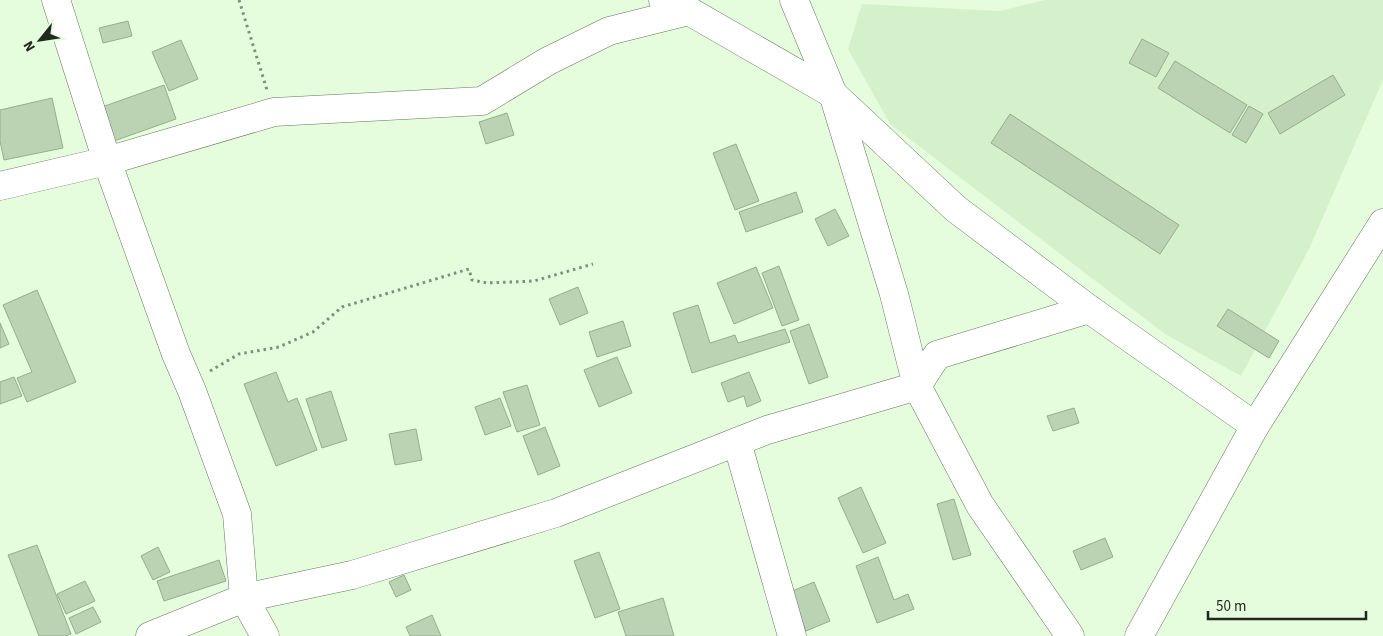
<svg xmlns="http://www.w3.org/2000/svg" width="1383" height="636" font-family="'Source Sans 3',sans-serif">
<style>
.built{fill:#d5f1cb}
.building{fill:#bbd2b3;stroke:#96ac8e}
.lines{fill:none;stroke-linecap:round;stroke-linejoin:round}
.minor-casing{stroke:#64795d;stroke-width:29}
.path{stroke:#7e8e79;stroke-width:3;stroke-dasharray:2.5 4;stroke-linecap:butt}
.minor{stroke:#fff;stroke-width:28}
</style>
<rect width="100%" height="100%" fill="#e5fddd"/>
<path class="built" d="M1045,0H1383V80L1309,249L1241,376L1165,334L890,124L848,49L862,4L1000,11Z"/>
<g class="building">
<path d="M128,21L132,36L103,43L99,28Z"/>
<path d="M1142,39L1169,53L1156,77L1129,63Z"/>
<path d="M181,40L198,79L169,91L152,52Z"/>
<path d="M1175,61L1247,105L1230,133L1158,88Z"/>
<path d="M1333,75L1345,95L1280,134L1268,113Z"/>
<path d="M164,85L176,119L114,141L102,107Z"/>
<path d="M52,98L63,148L4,160L0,141V110Z"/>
<path d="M1249,106L1263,114L1246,143L1232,135Z"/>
<path d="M507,113L514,135L486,144L479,122Z"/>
<path d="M1010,114L1179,225L1160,254L991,143Z"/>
<path d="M736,144L759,201L735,210L713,153Z"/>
<path d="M796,192L803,212L746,232L739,212Z"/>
<path d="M835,209L849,236L828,246L815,219Z"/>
<path d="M779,266L799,320L782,326L762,273Z"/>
<path d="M756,267L773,308L734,324L717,283Z"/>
<path d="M578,287L588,313L560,325L549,299Z"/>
<path d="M37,290L76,382L27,402L17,378L32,372L3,305Z"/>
<path d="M698,305L710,343L735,335L738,343L785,329L790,342L692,373L673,313Z"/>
<path d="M1228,309L1279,341L1269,358L1217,326Z"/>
<path d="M623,321L631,346L597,357L589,332Z"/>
<path d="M0,323L9,344L0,348Z"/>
<path d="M809,324L828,377L809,384L790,331Z"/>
<path d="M617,357L632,393L599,407L584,370Z"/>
<path d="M276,372L288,402L297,398L317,450L276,466L244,384Z"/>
<path d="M749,372L761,401L747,407L744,396L728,402L721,383Z"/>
<path d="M14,377L22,396L0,404V382Z"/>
<path d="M527,385L540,425L517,432L503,392Z"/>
<path d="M331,391L347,440L322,448L306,399Z"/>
<path d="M500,398L511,426L485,435L475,407Z"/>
<path d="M1074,408L1079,423L1053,431L1047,416Z"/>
<path d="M545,427L560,466L538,475L523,436Z"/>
<path d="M416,429L422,460L395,465L389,434Z"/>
<path d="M861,487L886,543L863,553L838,498Z"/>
<path d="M954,499L971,555L953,560L937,504Z"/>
<path d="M1105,538L1113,557L1081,570L1073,551Z"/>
<path d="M37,545L71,634L65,636H39L8,555Z"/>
<path d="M158,547L170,572L153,580L141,556Z"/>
<path d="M599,552L620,609L595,618L574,561Z"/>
<path d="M878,557L894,600L908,594L914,609L877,623L856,566Z"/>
<path d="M219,560L226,581L164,601L157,581Z"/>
<path d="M404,575L411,590L396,597L389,582Z"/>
<path d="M85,581L95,601L66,614L57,594Z"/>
<path d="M814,582L830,621L806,631L790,592Z"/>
<path d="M663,598L674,636H626L618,612Z"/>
<path d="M93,607L101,622L76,634L69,618Z"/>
<path d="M432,615L441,636H410L406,627Z"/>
</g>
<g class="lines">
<defs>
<g id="minor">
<path d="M56,0L107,161L176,354L192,391L237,514L244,598L265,636"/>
<path d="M663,0L689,11L833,94L956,209L1089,309L1255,426"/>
<path d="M794,0L833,94L894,294L917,386L980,505L1070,636"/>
<path d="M0,186L107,161L274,112L482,101L548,61L609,31L689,11"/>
<path d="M737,442L792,636"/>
<path d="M150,636L244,598L352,575L556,513L767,430L917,386L937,355L1089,309"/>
<path d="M1139,636L1255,426L1383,223"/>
</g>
</defs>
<use href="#minor" class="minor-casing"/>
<g class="path">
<path d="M239,0L267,90"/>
<path d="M210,371L239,354L279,347L313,332L342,307L469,269L472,280L487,283L534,281L593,264"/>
</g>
<use href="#minor" class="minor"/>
</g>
<g transform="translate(40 40) rotate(240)" stroke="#e5fddd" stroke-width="4" paint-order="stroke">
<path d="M0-4L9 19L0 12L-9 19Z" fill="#21291e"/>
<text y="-8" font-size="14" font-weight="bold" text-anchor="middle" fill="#21291e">N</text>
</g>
<path d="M1208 611v8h158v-8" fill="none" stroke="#21291e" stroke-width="2.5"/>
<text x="1216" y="611" font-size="15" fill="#21291e" stroke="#e5fddd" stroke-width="4" paint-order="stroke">50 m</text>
</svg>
